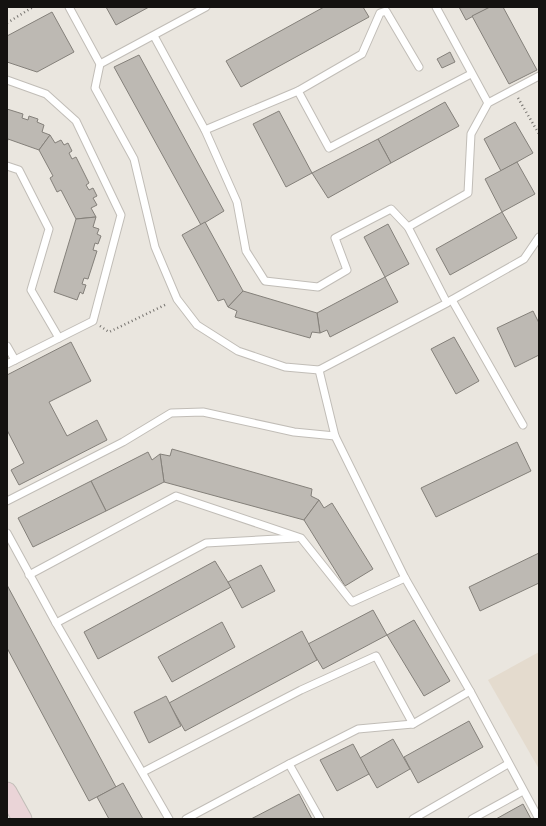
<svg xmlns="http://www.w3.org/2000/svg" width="546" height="826" font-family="'Sofia Sans Condensed',sans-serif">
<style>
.built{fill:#e4dbce}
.building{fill:#bdb9b3;stroke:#84807a}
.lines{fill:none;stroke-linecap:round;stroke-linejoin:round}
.lane-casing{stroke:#c1bdb7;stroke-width:9}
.secondary-casing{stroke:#c1bdb7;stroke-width:21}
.path{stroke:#76736f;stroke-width:2.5;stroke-dasharray:1 3;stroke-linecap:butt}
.lane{stroke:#fff;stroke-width:7}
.secondary{stroke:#ead4d7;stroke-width:19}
</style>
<rect width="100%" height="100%" fill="#eae6df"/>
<path class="built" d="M539,652V769L488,680Z"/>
<g class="building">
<path d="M106,7H149L116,25Z"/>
<path d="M324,7H363L369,17L241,87L226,61Z"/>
<path d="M459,7H490L466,20Z"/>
<path d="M490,7H503L537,70L509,84L472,16Z"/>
<path d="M52,12L74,52L37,72L7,62V36Z"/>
<path d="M450,52L455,62L442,68L437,59Z"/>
<path d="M139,55L224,211L201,225L114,67Z"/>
<path d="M445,102L459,126L391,163L378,139Z"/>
<path d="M7,109L23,114L22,118L28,120L29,116L38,119L37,122L44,125L42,132L50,135L39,150L8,139L7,143Z"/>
<path d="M279,111L312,173L286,187L253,124Z"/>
<path d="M515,122L533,153L501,171L484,139Z"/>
<path d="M50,135L55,143L61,140L64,145L68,143L72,151L69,153L72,159L76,157L89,183L86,185L89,190L93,188L97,196L93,198L97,205L91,208L96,217L76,219L61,190L57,192L50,178L53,176L39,150Z"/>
<path d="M378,139L391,163L328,198L312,173Z"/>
<path d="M517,162L535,194L502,212L485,179Z"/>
<path d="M502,212L517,238L450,275L436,249Z"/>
<path d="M96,217L93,227L99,229L97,234L101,236L98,244L95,243L93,250L97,251L88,279L84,278L82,284L86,285L83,294L80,292L77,300L54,292L76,219Z"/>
<path d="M205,222L243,291L228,307L224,299L218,301L182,235Z"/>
<path d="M388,224L409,264L385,277L364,237Z"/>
<path d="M385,277L398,302L330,337L327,330L320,333L317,313Z"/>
<path d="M243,291L317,313L320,333L312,332L310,338L235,317L237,311L228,307Z"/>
<path d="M533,311L539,323V355L515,367L497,328Z"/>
<path d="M454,337L479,381L456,394L431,349Z"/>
<path d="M71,342L91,381L49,402L67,436L97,420L107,440L19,485L11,470L24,463L7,430V375Z"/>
<path d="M517,442L531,471L436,517L421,488Z"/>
<path d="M172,449L312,489L311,496L319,500L304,520L164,482L160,454L170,456Z"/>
<path d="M148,452L152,460L160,454L164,482L106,511L91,481Z"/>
<path d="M91,481L106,511L33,547L18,518Z"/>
<path d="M319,500L324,508L332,503L373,569L345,586L304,520Z"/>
<path d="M539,553V583L480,611L469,587Z"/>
<path d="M215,561L231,587L98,659L84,632Z"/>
<path d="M261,565L275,591L242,608L228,582Z"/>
<path d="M7,585L116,787L89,801L7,648Z"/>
<path d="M373,610L387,635L323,669L308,644Z"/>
<path d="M414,620L450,681L424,696L387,635Z"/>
<path d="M222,622L235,647L172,682L158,657Z"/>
<path d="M302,631L317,660L185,731L169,703Z"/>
<path d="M166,696L181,726L149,743L134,712Z"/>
<path d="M469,721L483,747L418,783L404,757Z"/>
<path d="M393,739L410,769L377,788L360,758Z"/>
<path d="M353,744L369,774L337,791L320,760Z"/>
<path d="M123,783L143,819H109L97,797Z"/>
<path d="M299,794L312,819H251Z"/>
<path d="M523,804L531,819H496Z"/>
</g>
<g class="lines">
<defs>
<g id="lane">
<path d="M69,7L100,64L95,88L134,159L155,247L177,299L197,325L238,351L285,367L319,370L447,303L408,227L391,209L335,238L347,270L318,287L265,281L246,251L237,202L205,130L154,36"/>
<path d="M436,7L488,103"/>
<path d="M100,64L206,7"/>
<path d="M7,80L46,94L76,121L121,215L93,321L7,364"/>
<path d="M298,91L329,148L471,74"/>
<path d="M205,130L298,91L362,54L380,13L386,11L419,67"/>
<path d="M7,166L19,170L49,229L31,290L59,338"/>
<path d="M408,227L468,193L471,134L488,103L539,76"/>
<path d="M452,300L523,425"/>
<path d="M448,302L524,259L539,237"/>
<path d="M7,346L15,360"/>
<path d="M319,370L335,436L405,578L470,691L539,819"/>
<path d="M7,501L123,442L171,413L203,412L294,432L335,436"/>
<path d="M7,533L56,623L169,819"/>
<path d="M29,575L176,496L301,538L352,602L405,578"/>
<path d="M56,623L206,543L296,538"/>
<path d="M289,764L320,819"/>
<path d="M143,772L301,690L376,656L413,724"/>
<path d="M186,819L289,764L358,729L413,724L470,691"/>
<path d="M413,819L508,764"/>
<path d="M472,819L523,791"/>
</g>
<path id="secondary" d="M7,792L22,819"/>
</defs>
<use href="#lane" class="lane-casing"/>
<use href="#secondary" class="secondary-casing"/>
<g class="path">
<path d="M7,23L33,7"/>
<path d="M518,98L539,134"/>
<path d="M100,326L109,332L167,304"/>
</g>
<use href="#lane" class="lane"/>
<use href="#secondary" class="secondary"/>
</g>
<rect width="546" height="826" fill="none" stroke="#141210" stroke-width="16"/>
</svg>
